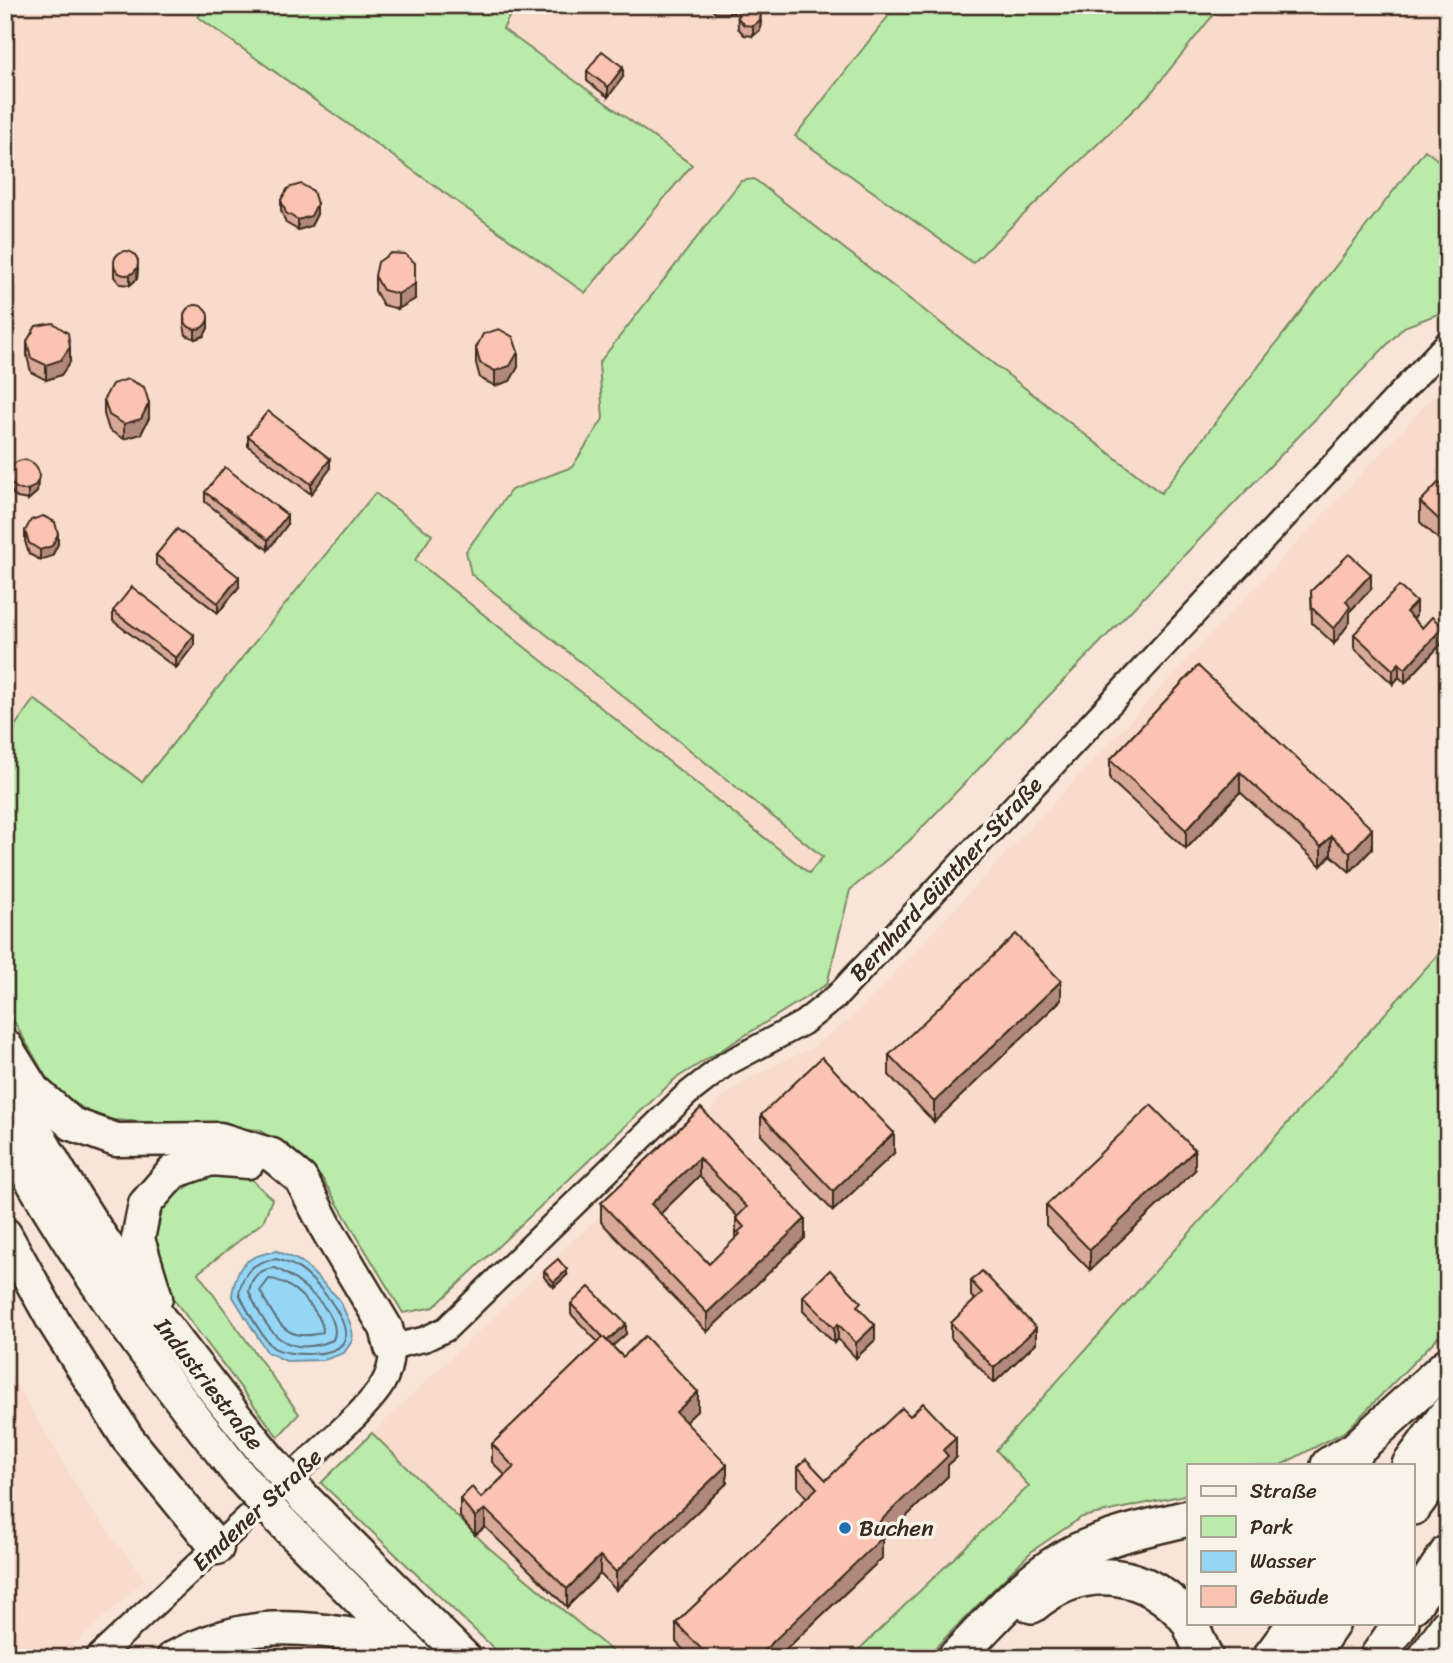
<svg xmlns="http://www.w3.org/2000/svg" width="1453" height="1663" font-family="Sriracha,sans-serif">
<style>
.built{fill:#f9dbcc}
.green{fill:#baebab;stroke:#7a8a64;stroke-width:2}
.water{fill:#95d6f7;stroke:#7191a0;stroke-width:2}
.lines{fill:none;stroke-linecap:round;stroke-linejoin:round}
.shore{stroke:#5f6f75;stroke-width:2}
.tertiary-casing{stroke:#3b2a1e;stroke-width:28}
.trunk-casing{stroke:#3b2a1e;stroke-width:37}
.motorway-casing{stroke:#3b2a1e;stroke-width:40}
.tertiary{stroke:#f7f3e8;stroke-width:23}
.trunk{stroke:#f7f3e8;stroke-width:32}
.motorway{stroke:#f7f3e8;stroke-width:35}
.trunk-bridge-casing{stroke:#3b2a1e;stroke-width:37;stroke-linecap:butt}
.trunk-bridge{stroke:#f7f3e8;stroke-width:32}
.wall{fill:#d8a898;stroke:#3b2a1e;stroke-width:2;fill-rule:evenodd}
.shaded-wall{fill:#b0887c;stroke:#3b2a1e;stroke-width:2}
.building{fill:#fbc3b1;stroke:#3b2a1e;stroke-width:2;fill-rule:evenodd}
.poi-dot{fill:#1f6fb2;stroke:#f7f3e8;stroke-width:2.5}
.labels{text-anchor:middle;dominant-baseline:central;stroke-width:7;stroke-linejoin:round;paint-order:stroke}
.street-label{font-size:23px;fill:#3b2a1e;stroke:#f7f3e8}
.poi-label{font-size:23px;fill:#3b2a1e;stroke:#f7f3e8;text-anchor:start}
</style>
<rect width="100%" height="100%" fill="#f8e5d8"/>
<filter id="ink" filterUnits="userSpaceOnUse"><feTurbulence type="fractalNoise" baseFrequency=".0143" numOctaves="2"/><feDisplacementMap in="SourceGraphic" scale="14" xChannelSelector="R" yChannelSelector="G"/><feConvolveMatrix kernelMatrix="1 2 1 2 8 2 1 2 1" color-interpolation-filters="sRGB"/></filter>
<g filter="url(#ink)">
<g class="built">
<path d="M5,5H1448V282L909,841L584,1112L5,903Z"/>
<path d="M1448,381V943L996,1449L1030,1486L850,1658H620L488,1547L372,1433L723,1097L751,1077L811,1048L854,1016Z"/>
<path d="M5,1365L88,1505L145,1579L60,1658H5Z"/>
</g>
<g class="green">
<path d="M207,5H515L503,29L692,165L585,293L198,17Z"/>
<path d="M897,5H1221L1150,94L973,263L795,136Z"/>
<path d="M1425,150L1448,168V310L1404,327L909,841L850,890L827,984L675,1079L434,1307L403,1313L322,1178L260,1130L100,1119L53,1089L5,1006V740L34,699L142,782L375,493L432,535L415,560L809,873L823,857L471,574L466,551L511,490L572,467L603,419L599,363L741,181L754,179L1161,493Z"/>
<path d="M1448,943V1327L1346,1431L1281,1465H1189V1494L1082,1517L1032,1551L925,1658H850L1029,1486L996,1450Z"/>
<path d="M246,1174L272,1199L263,1222L198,1273L299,1414L278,1437L175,1301L152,1250L164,1203L205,1175Z"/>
<path d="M372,1433L488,1547L620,1658H504L321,1483Z"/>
</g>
<path class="water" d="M277,1251L302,1262L339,1299L351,1325L352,1341L344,1353L324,1360L286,1361L267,1352L232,1295C237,1265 245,1256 277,1251Z"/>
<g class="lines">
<g class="shore">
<path d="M276,1259C282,1261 290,1263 296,1267C313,1276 352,1320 344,1341C337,1358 287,1356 274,1348C264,1341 244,1305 239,1293C243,1272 254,1261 276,1259Z"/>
<path d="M275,1268C295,1276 345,1315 333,1340C284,1360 268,1332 249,1292C251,1277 260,1269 275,1268Z"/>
<path d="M269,1279C290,1279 323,1312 323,1332C285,1345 276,1319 260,1291Z"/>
</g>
<defs>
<path id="tertiary" d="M97,1658L356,1416C377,1394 393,1378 391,1347L425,1339L446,1329L686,1095L726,1064L803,1023L837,996L1448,342"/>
<g id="trunk">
<path d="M5,1045L33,1090L72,1124L116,1140L220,1139L272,1155L301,1179L328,1231L386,1328L391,1347"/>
<path d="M10,1080C75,1217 172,1337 266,1455"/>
<path d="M5,1133C71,1256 154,1368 241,1477"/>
<path d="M5,1234L54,1322L128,1439L217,1548"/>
<path d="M156,1298L138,1239L145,1204L173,1172L211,1159L248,1162"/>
<path d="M304,1498L465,1658"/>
<path d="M280,1520L417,1658"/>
<path d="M173,1658C259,1613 309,1629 399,1642"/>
</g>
<g id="motorway">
<path d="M1329,1465L1355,1450L1448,1365"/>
<path d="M1410,1465L1448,1413"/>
<path d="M1413,1507L1448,1460"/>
<path d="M1032,1605C1084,1561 1148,1570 1189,1621"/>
<path d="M1413,1605L1448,1553"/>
<path d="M1190,1623L1205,1658"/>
<path d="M955,1658C992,1621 1028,1575 1076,1552C1112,1535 1151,1527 1189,1518"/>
<path d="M1270,1658L1296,1623"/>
<path d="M1308,1658L1332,1623"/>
<path d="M1377,1658L1401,1623"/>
<path d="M1426,1658L1448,1626"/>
</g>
</defs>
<use href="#tertiary" class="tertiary-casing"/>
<use href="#trunk" class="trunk-casing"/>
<use href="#motorway" class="motorway-casing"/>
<use href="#tertiary" class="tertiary"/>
<use href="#trunk" class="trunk"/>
<use href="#motorway" class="motorway"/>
<defs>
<g id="trunk-bridge">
<path d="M266,1455L304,1498"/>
<path d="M241,1477L280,1520"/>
</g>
</defs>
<use href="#trunk-bridge" class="trunk-bridge-casing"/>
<use href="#trunk-bridge" class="trunk-bridge"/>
</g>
<g class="wall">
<path d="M709,5H734V13H715Z"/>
<path d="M737,5L761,21L760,30L753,36L744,35L738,28Z"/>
<path d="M587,71L623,77L608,97L587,81Z"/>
<path d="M281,200L317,214L311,226L298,230L286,223L281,210Z"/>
<path d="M114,267L138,269L137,279L130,285L120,284L114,277Z"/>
<path d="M375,276L415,299L398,309L383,305L375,291Z"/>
<path d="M184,316L208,328L204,336L195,339L186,335L184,326Z"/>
<path d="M27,341L70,362L61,375L46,380L31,372L27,356Z"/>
<path d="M476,348L518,367L510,381L495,386L480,378L476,363Z"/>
<path d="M104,399L149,418L141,434L124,439L109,430L104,414Z"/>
<path d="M248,436L330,469L311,494L248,446Z"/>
<path d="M9,479L38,480L37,492L28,500L17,498L9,489Z"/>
<path d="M1448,483V548L1420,522V502L1444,487Z"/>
<path d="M205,492L287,525L268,550L205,502Z"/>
<path d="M25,531L58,544L52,556L40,560L29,554L25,541Z"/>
<path d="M156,555L239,587L218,613L156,565Z"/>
<path d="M1371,589L1350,611V622L1334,644L1312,623L1311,591Z"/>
<path d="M113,611L194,645L176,668L113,621Z"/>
<path d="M1416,616L1413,619L1422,628L1443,642L1405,683L1399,677L1393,684L1354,648V634Z"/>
<path d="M1198,666L1372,849L1350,872L1331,855L1321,866L1240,792L1186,849L1110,780V760Z"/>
<path d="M1061,1000L934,1122L889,1075V1055Z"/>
<path d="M701,1108L805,1238L707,1332L601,1222V1203ZM699,1176L737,1216L736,1218V1236L737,1238L709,1264L660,1214Z"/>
<path d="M761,1115L894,1153L833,1211L761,1135Z"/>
<path d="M1195,1170L1090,1270L1046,1225V1205Z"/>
<path d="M544,1271L567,1275L554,1287L544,1277Z"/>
<path d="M971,1281L1036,1343L994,1383L951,1338V1323L975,1300L971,1296Z"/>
<path d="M803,1296L861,1310L875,1340L856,1358L838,1339L834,1343L803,1311Z"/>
<path d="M571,1304L626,1334L612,1346L623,1357L698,1410L685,1422L727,1483L616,1590L600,1574L567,1607L485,1527L475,1535L460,1517V1499L481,1498L505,1475L492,1462V1444L598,1342L571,1314Z"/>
<path d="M956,1458L948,1465V1476L882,1540V1558L777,1658H691L676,1642V1623L807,1498L798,1487V1467L826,1480Z"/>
</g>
<g class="shaded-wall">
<path d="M761,11L760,30L753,36V26Z"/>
<path d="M623,67V77L608,97V87Z"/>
<path d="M317,204V214L311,226L298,230V220Z"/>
<path d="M138,259L137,279L130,285V275Z"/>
<path d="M415,278V299L398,309V294Z"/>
<path d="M208,318V328L204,336L195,339V329Z"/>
<path d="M70,347V362L61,375L46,380V365Z"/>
<path d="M518,352V367L510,381L495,386V371Z"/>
<path d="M149,403V418L141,434L124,439V424Z"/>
<path d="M330,459V469L311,494V484Z"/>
<path d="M38,470L37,492L28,500V490Z"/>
<path d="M287,515V525L268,550V540Z"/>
<path d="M58,534V544L52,556L40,560V550Z"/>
<path d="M1371,574V589L1350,611V622L1334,644V629L1346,601Z"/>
<path d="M239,577V587L218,613V603Z"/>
<path d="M1416,602V616L1406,627V612Z"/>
<path d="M1443,627V642L1405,683V669Z"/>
<path d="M194,635V645L176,668V658Z"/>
<path d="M1399,663V677L1393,684V670Z"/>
<path d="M10,673V683L5,688V678Z"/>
<path d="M1240,772V792L1186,849V830Z"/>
<path d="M1372,829V849L1350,872V853Z"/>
<path d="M1331,836V855L1321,866V847Z"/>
<path d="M1061,981V1000L934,1122V1102Z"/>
<path d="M894,1133V1153L833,1211V1191Z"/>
<path d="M1195,1150V1170L1090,1270V1250Z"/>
<path d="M699,1158V1176L651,1223V1204Z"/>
<path d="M805,1219V1238L707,1332V1313Z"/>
<path d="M567,1270V1275L554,1287V1282Z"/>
<path d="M626,1324V1334L607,1351V1341Z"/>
<path d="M838,1324V1339L834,1343V1328Z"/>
<path d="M875,1325V1340L856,1358V1343Z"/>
<path d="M1036,1328V1343L994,1383V1368Z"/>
<path d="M698,1392V1410L676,1431V1412Z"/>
<path d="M956,1438V1458L948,1465V1476L882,1540V1558L777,1658H756L943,1450Z"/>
<path d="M727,1465V1483L616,1590V1572Z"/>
<path d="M485,1509V1527L475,1535V1517Z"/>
<path d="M600,1556V1574L567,1607V1589Z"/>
</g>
<g class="building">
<path d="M737,5H758L761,11L760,20L753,26L744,25L738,18Z"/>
<path d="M602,51L623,67L608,87L587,71Z"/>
<path d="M301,184L313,191L317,204L311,216L298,220L286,213L281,200L288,188Z"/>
<circle cx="126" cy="263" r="12"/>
<path d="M391,253L405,254L415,263V284L398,294L383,290L375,276L378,262Z"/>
<circle cx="196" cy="317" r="12"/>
<path d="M53,323L68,333L70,347L61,360L46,365L31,358L27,341L36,326Z"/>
<path d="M499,329L513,337L518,352L510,366L495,371L480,363L476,348L483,334Z"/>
<path d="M128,379L144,387L149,403L141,419L124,424L109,415L104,399L112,384Z"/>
<path d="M268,411L330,459L311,484L248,436Z"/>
<circle cx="24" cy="475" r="15"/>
<path d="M225,467L287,515L268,540L205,492Z"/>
<path d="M1439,482L1444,487L1448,483V528L1420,502Z"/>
<path d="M43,516L55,522L58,534L52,546L40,550L29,543L25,531L31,520Z"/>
<path d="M177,529L239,577L218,603L156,555Z"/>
<path d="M1349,554L1371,574L1346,601L1350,607L1334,629L1312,608L1311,591Z"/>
<path d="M1399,586L1416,602L1406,612L1422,628L1432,617L1443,627L1405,669L1399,663L1393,670L1354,634Z"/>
<path d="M132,587L194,635L176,658L113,611Z"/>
<path d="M1198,666L1372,829L1350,853L1331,836L1321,847L1240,772L1186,830L1110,760Z"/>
<path d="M5,670L10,673L5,678Z"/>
<path d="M1016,934L1061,981L934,1102L889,1055Z"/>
<path d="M822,1057L894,1133L833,1191L761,1115Z"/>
<path d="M1151,1105L1195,1150L1090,1250L1046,1205Z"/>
<path d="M701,1108L805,1219L707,1313L601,1203ZM699,1158L747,1207L736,1218L744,1227L738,1232L740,1234L709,1264L651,1204Z"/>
<path d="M558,1259L567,1270L554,1282L544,1271Z"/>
<path d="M830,1270L861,1302L857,1306L875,1325L856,1343L838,1324L834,1328L803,1296Z"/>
<path d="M982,1271L1036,1328L994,1368L951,1323L982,1293L971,1281Z"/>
<path d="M589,1287L626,1324L607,1341L571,1304Z"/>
<path d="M645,1336L698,1392L676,1412L727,1465L616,1572L600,1556L567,1589L485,1509L475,1517L460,1499L472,1487L481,1498L514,1467L492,1444L603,1337L623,1357Z"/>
<path d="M923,1403L956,1438L943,1450L948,1456L873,1528L882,1538L756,1658H710L676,1623L817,1488L798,1467L806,1459L826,1480L902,1408L910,1416Z"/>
</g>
</g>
<circle class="poi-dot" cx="845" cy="1528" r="7"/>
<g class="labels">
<g class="street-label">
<text transform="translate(946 879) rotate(-47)">Bernhard-Günther-Straße</text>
<text transform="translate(209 1384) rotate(52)">Industriestraße</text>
<text transform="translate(257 1510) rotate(-43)">Emdener Straße</text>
</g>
<g class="poi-label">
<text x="859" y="1528">Buchen</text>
</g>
</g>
<rect width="1453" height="1663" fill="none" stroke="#f7f3e8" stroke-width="28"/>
<rect x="14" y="14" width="1425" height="1635" fill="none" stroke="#3b2a1e" stroke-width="2.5" filter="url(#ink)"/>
<rect x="1187" y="1464" width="228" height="161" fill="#f7f3e8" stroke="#aca397" stroke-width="2"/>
<rect x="1201" y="1486" width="35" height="10" fill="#f7f3e8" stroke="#aca397" stroke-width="2"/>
<text x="1250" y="1498" font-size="21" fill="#3b2a1e">Straße</text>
<rect x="1201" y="1516" width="35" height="21" fill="#baebab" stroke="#aca397" stroke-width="2"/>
<text x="1250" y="1534" font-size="21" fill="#3b2a1e">Park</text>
<rect x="1201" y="1551" width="35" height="21" fill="#95d6f7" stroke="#aca397" stroke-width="2"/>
<text x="1250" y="1568" font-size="21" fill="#3b2a1e">Wasser</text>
<rect x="1201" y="1586" width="35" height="21" fill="#fbc3b1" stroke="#aca397" stroke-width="2"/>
<text x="1250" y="1604" font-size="21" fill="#3b2a1e">Gebäude</text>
</svg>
